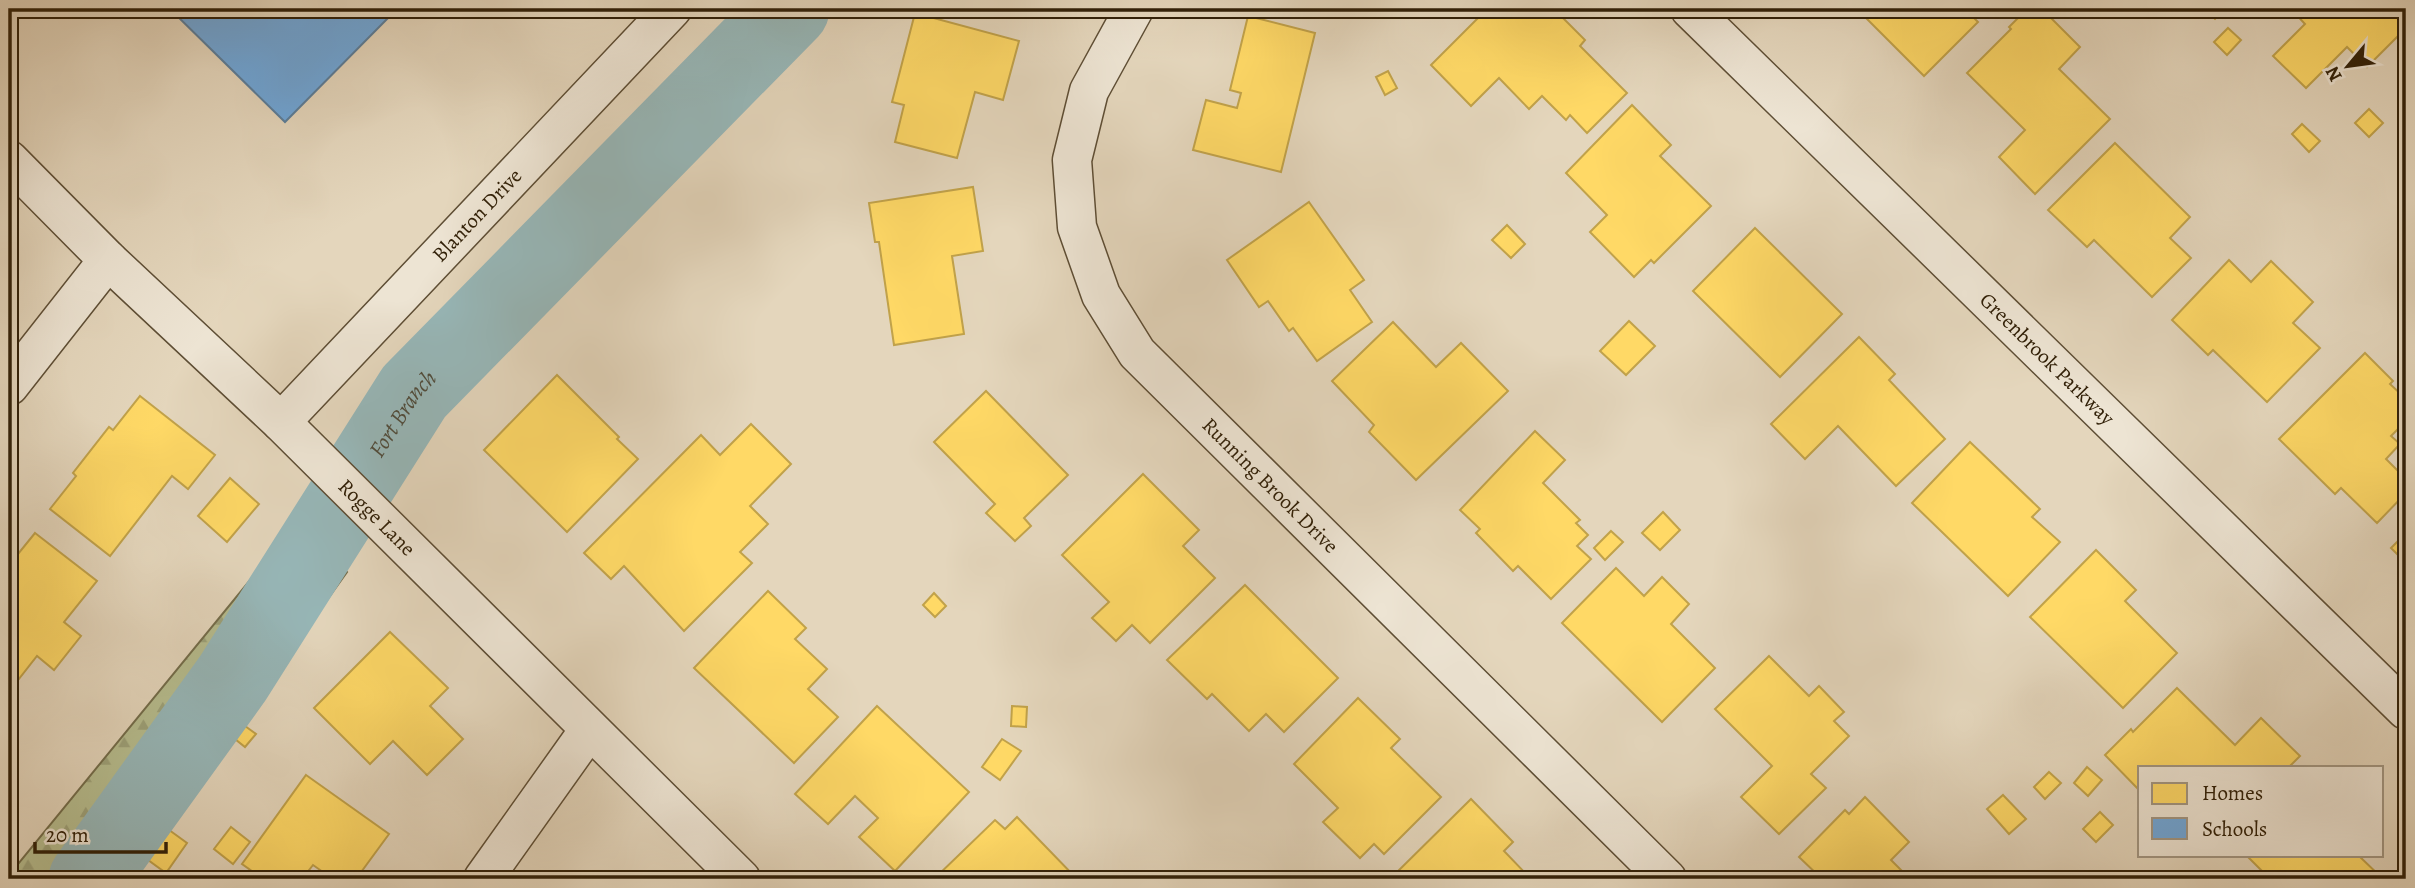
<svg xmlns="http://www.w3.org/2000/svg" width="2415" height="888" font-family="Alegreya,serif">
<style>
.forest{fill:url(#forest-firs);stroke:#746e4c;stroke-width:2}
.homes{fill:#ffd966;stroke:#c1a24a;stroke-width:2}
.schools{fill:#6fa8dc;stroke:#5c7f9c;stroke-width:2}
.lines{fill:none;stroke-linecap:round;stroke-linejoin:round}
.river{stroke:#97b7b8;stroke-width:79}
.minor-casing{stroke:#5e4e35;stroke-width:41}
.minor{stroke:#ede4d3;stroke-width:38}
.labels{text-anchor:middle;dominant-baseline:central;stroke-width:7;stroke-linejoin:round;paint-order:stroke}
.street-label{font-size:21px;fill:#312008;stroke:#ede4d3}
.water-label{font-size:23px;font-style:italic;fill:#504d3d;stroke:#ede4d3}
</style>
<defs>
<pattern id="forest-firs" width="22" height="20" patternUnits="userSpaceOnUse" patternTransform="scale(1.75)"><rect width="22" height="20" fill="#b6bd8f"/><path d="M5 1l3.5 6h-7zM16 11l3.5 6h-7z" fill="#9da27a"/></pattern>
</defs>
<rect width="100%" height="100%" fill="#e4d6bc"/>
<filter id="stains"><feTurbulence type="fractalNoise" baseFrequency=".00286" numOctaves="4"/><feColorMatrix values="0 0 0 0 .2 0 0 0 0 .09 0 0 0 0 .02 0 0 0 .5 -.17"/></filter>
<radialGradient id="worn" r=".72"><stop offset=".6" stop-color="#630" stop-opacity="0"/><stop offset="1" stop-color="#630" stop-opacity=".3"/></radialGradient>
<path class="forest" d="M300,519L347,572L127,879H9V875Z"/>
<g class="homes">
<path d="M1487,9H1554L1585,40L1580,46L1627,93L1587,133L1570,115L1566,120L1542,96L1529,109L1499,78L1471,106L1431,65Z"/>
<path d="M1857,9H1965L1978,22L1924,76Z"/>
<path d="M2027,9H2042L2080,47L2059,69L2110,119L2035,194L1999,157L2025,130L1967,73L2011,29L2009,27Z"/>
<path d="M2208,9H2225L2215,19L2206,11Z"/>
<path d="M2291,9H2399L2406,16V28L2367,67L2347,47L2306,88L2273,56L2305,24Z"/>
<path d="M915,13L1019,41L1003,100L975,92L957,158L895,142L904,105L892,102Z"/>
<path d="M1248,16L1315,33L1281,172L1193,150L1206,100L1237,108L1241,93L1230,90Z"/>
<path d="M2228,28L2241,40L2227,55L2214,42Z"/>
<path d="M1388,71L1397,88L1385,95L1376,77Z"/>
<path d="M1632,105L1671,145L1660,156L1711,206L1654,263L1651,260L1634,277L1590,232L1607,215L1566,173Z"/>
<path d="M2369,109L2383,123L2369,137L2355,123Z"/>
<path d="M2302,124L2320,141L2309,152L2292,134Z"/>
<path d="M2115,143L2190,217L2170,238L2191,258L2152,297L2094,240L2087,247L2048,210Z"/>
<path d="M973,187L983,251L952,256L964,334L894,345L879,242H875L869,203Z"/>
<path d="M1309,202L1364,280L1350,290L1372,322L1317,361L1293,328L1289,331L1268,301L1259,307L1227,260Z"/>
<path d="M1507,225L1525,244L1511,258L1492,240Z"/>
<path d="M1755,228L1842,314L1780,377L1693,291Z"/>
<path d="M2229,260L2251,282L2271,261L2313,302L2293,323L2320,348L2267,402L2213,350L2208,355L2172,320Z"/>
<path d="M1629,321L1655,346L1626,375L1600,351Z"/>
<path d="M1393,322L1436,367L1461,343L1508,391L1416,480L1369,432L1374,425L1332,381Z"/>
<path d="M1859,337L1895,374L1889,380L1945,439L1896,486L1838,426L1805,459L1771,424Z"/>
<path d="M2365,353L2393,381L2390,384L2406,399V421L2391,436L2400,444L2386,459L2406,479V493L2377,523L2341,488L2335,494L2279,439Z"/>
<path d="M557,375L619,437L617,439L638,459L567,532L484,450Z"/>
<path d="M986,391L1068,475L1024,518L1031,526L1015,541L986,513L995,504L934,442Z"/>
<path d="M140,396L215,455L188,489L172,476L110,556L50,509L76,476L73,473L109,427L113,430Z"/>
<path d="M751,424L791,464L750,506L768,524L740,552L752,563L684,631L624,566L611,579L584,553L701,435L720,455Z"/>
<path d="M1535,431L1565,460L1543,483L1580,520L1576,523L1588,535L1577,546L1591,559L1551,599L1518,566L1513,571L1476,533L1480,529L1460,510Z"/>
<path d="M1970,442L2040,509L2032,517L2060,542L2008,596L1912,503Z"/>
<path d="M1143,474L1199,530L1183,546L1215,578L1150,643L1132,625L1116,641L1092,618L1109,602L1062,555Z"/>
<path d="M230,478L259,504L227,542L198,516Z"/>
<path d="M1663,512L1680,530L1660,550L1642,533Z"/>
<path d="M1611,531L1623,542L1605,560L1594,548Z"/>
<path d="M35,533L97,581L64,622L81,636L54,670L37,656L11,689L9,687V565Z"/>
<path d="M2406,533V563L2391,548Z"/>
<path d="M2096,550L2136,590L2125,601L2177,653L2123,708L2030,617Z"/>
<path d="M1616,568L1644,596L1662,577L1689,604L1671,624L1715,668L1662,722L1562,623Z"/>
<path d="M1245,585L1338,678L1284,732L1266,714L1249,731L1212,694L1207,699L1167,660Z"/>
<path d="M768,591L806,628L795,639L827,669L808,689L838,717L794,763L694,668Z"/>
<path d="M934,593L946,606L935,617L923,605Z"/>
<path d="M390,632L448,688L430,706L463,739L427,775L393,741L370,764L314,708Z"/>
<path d="M1769,656L1809,696L1819,686L1844,712L1834,721L1849,736L1811,774L1826,788L1779,834L1741,797L1772,766L1715,709Z"/>
<path d="M2177,688L2235,745L2261,718L2300,756L2289,767H2140V791L2105,755L2131,729L2133,732Z"/>
<path d="M1358,698L1400,739L1391,748L1441,797L1384,854L1374,844L1360,858L1323,822L1338,808L1294,764Z"/>
<path d="M877,706L969,792L895,871L859,837L878,818L855,796L828,824L795,794Z"/>
<path d="M1012,706L1027,707L1026,727L1011,726Z"/>
<path d="M245,726L256,734L245,747L235,739Z"/>
<path d="M1002,739L1021,751L1000,780L982,767Z"/>
<path d="M2087,767L2102,780L2088,796L2074,783Z"/>
<path d="M2049,772L2061,783L2045,799L2034,787Z"/>
<path d="M306,775L389,834L356,879H333L313,865L302,879H263L242,864Z"/>
<path d="M2003,795L2026,819L2009,834L1987,809Z"/>
<path d="M1865,797L1909,842L1891,860L1910,879H1822L1799,857L1845,810L1849,814Z"/>
<path d="M1471,799L1513,842L1504,851L1530,878L1390,879Z"/>
<path d="M2100,812L2113,825L2096,842L2083,829Z"/>
<path d="M1017,817L1077,879H934L995,820L1005,829Z"/>
<path d="M165,827L187,843L166,873L144,857Z"/>
<path d="M231,827L250,842L233,864L214,849Z"/>
<path d="M2246,855H2358L2383,879H2270Z"/>
</g>
<path class="schools" d="M170,9H391L394,12L285,122Z"/>
<g class="lines">
<path class="river" id="s1" d="M88,879L233,678L414,392L790,9"/>
<defs>
<g id="minor">
<path id="s2" d="M1134,9L1089,91L1072,160L1077,227L1101,295L1137,353L1667,879"/>
<path id="s3" d="M1690,9L2406,710"/>
<path id="s4" d="M9,160L108,260L281,422L741,879"/>
<path d="M9,386L108,260"/>
<path id="s5" d="M281,422L672,9"/>
<path d="M483,879L589,730"/>
</g>
</defs>
<use href="#minor" class="minor-casing"/>
<use href="#minor" class="minor"/>
</g>
<g class="labels">
<g class="street-label">
<text stroke="none"><textPath href="#s5" startOffset="285">Blanton Drive</textPath></text>
<text stroke="none"><textPath href="#s3" startOffset="500">Greenbrook Parkway</textPath></text>
<text stroke="none"><textPath href="#s2" startOffset="560">Running Brook Drive</textPath></text>
<text stroke="none"><textPath href="#s4" startOffset="513">Rogge Lane</textPath></text>
</g>
<g class="water-label">
<text stroke="none"><textPath href="#s1" startOffset="562">Fort Branch</textPath></text>
</g>
</g>
<rect width="2415" height="888" fill="none" stroke="#e4d6bc" stroke-width="35"/>
<rect x="10" y="10" width="2394" height="867" fill="none" stroke="#312008" stroke-width="3.5"/>
<rect x="18" y="18" width="2380" height="853" fill="none" stroke="#312008" stroke-width="2"/>
<rect x="2138" y="766" width="245" height="91" fill="#ede4d3" stroke="#a29682" stroke-width="2"/>
<rect x="2152" y="783" width="35" height="21" fill="#ffd966" stroke="#a29682" stroke-width="2"/>
<text x="2202" y="800" font-size="21" fill="#312008">Homes</text>
<rect x="2152" y="818" width="35" height="21" fill="#6fa8dc" stroke="#a29682" stroke-width="2"/>
<text x="2202" y="836" font-size="21" fill="#312008">Schools</text>
<g transform="translate(2348 66) rotate(241)" stroke="#ede4d3" stroke-width="5" paint-order="stroke">
<path d="M0-5L12 26L0 18L-12 26Z" fill="#312008"/>
<text y="-10" font-size="19" font-weight="bold" text-anchor="middle" fill="#312008">N</text>
</g>
<path d="M35 842v10h131v-10" fill="none" stroke="#312008" stroke-width="3.5"/>
<text x="46" y="842" font-size="21" fill="#312008" stroke="#ede4d3" stroke-width="5" paint-order="stroke">20 m</text>
<rect width="100%" height="100%" filter="url(#stains)"/>
<rect width="100%" height="100%" fill="url(#worn)"/>
</svg>
